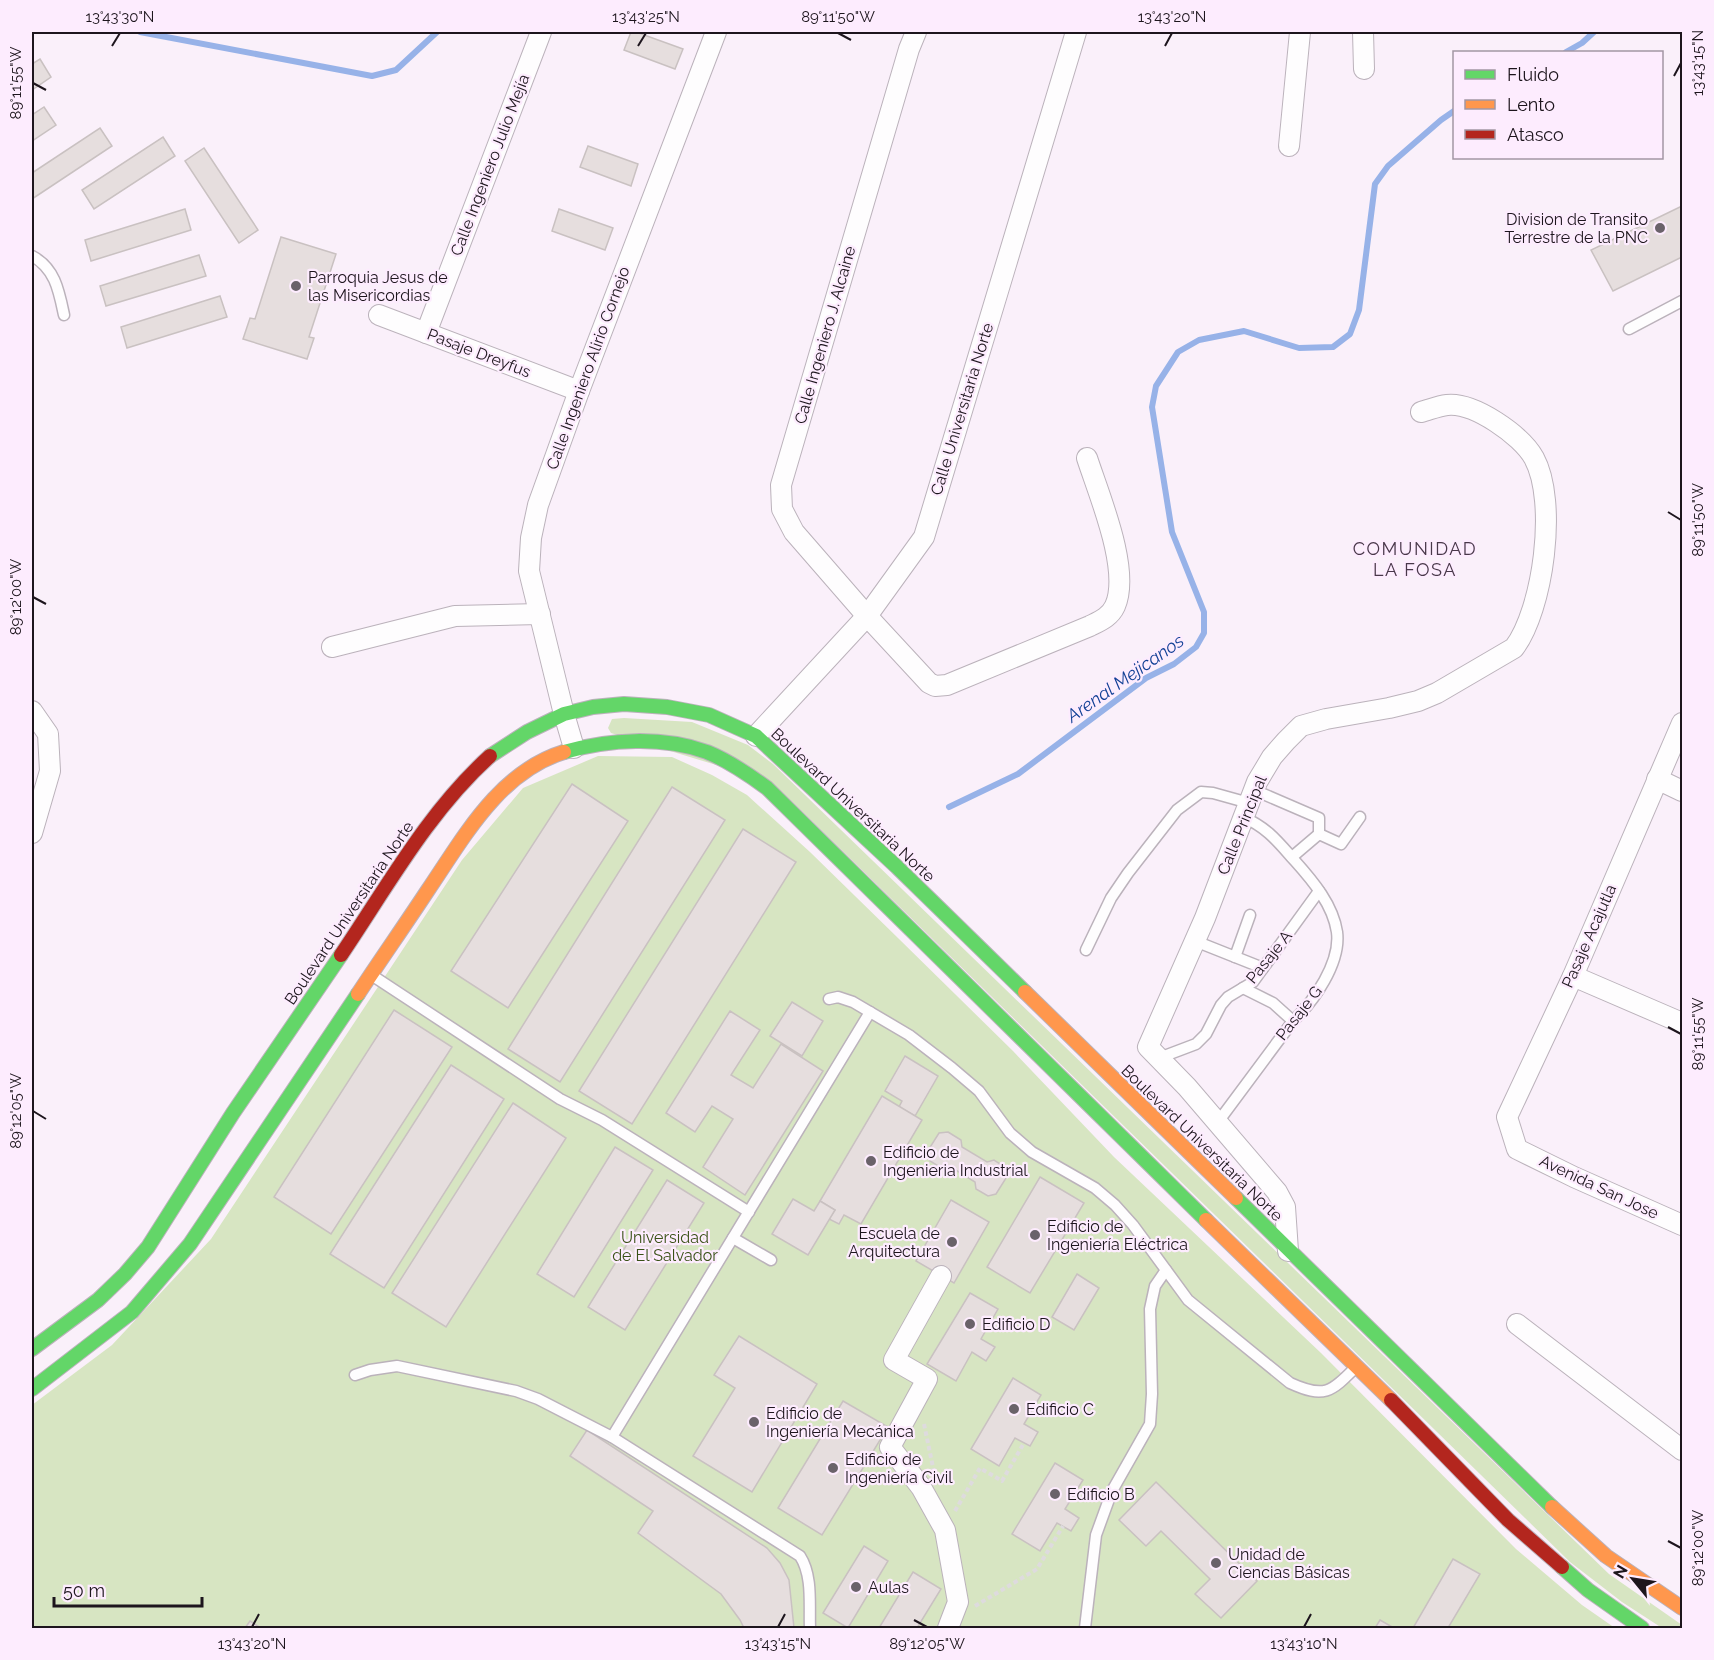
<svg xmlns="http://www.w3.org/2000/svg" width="1714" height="1660" font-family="Raleway,sans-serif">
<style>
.green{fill:#d7e5c2}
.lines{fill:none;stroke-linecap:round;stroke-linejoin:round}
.stream{stroke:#97b2e8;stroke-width:6}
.building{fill:#e6dede;stroke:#c9c1c1;stroke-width:1.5}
.lane-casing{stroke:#bbb2bb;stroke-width:13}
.street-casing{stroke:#bbb2bb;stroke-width:22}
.fast-casing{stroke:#bbb2bb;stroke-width:16}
.slow-casing{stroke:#bbb2bb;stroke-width:16}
.jam-casing{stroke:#bbb2bb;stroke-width:16}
.path{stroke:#dedbde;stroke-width:4;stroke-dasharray:4.5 3;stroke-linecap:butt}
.lane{stroke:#fefdfe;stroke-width:10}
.street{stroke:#fefdfe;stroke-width:20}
.fast{stroke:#63d668;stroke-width:14}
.slow{stroke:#ff974d;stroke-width:14}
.jam{stroke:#b3261e;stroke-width:14}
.ticks{fill:none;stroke:#1d151d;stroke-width:2}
.poi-dot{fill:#6a626a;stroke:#fdecfe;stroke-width:2}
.labels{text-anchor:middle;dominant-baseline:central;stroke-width:4.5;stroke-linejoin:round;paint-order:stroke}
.street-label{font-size:16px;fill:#1d151d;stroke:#fdecfe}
.poi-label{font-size:16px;fill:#1d151d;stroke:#fdecfe;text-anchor:start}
.park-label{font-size:16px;fill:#395116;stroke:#fdecfe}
.neighbourhood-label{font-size:18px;letter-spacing:1.5px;fill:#49384a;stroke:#fdecfe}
.water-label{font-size:18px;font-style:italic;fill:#114095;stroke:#fdecfe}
.neatline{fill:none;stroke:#1d151d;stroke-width:2}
.ticks-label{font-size:15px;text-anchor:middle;fill:#1d151d}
</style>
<rect width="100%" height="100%" fill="#faf0fa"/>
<g class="green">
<path d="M624,718L692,722L748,745L773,764L1609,1574L1682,1625V1628H1662L1622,1602L1570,1562L772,782L611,733L608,728L612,719Z"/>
<path d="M598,756L672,757L712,775L747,795L810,852L898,938L1013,1051L1114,1157L1321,1353L1516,1549L1582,1605L1615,1628H32V1405L112,1345L211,1239L462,860L523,788Z"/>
</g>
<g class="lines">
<g class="stream">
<path d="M140,32L372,76L396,70L437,32"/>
<path d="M1566,52L1582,43L1594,32"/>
<path d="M949,807L1018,774L1146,678L1174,664L1196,647L1204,633V612L1172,532L1152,407L1156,386L1178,352L1199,340L1244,331L1299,348L1333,347L1350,334L1359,310L1375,184L1388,166L1441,120L1454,111"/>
</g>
</g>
<g class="building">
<path d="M631,32H636L683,49L675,69L624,50Z"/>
<path d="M40,59L51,77L32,90V64Z"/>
<path d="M44,107L56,125L32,141V115Z"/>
<path d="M100,128L112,146L32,199V173Z"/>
<path d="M163,137L175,156L94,209L82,190Z"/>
<path d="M588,146L638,164L631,186L580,167Z"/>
<path d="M204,148L258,230L239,243L185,161Z"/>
<path d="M1682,206V257L1613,291L1591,250Z"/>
<path d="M185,209L191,230L91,261L85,240Z"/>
<path d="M559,209L613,228L605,250L552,231Z"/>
<path d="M281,237L336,254L309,337L314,338L307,359L243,339L250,318L255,319Z"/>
<path d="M199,255L206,276L106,306L100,286Z"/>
<path d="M220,296L227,317L127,348L121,327Z"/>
<path d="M572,784L628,821L508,1008L451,971Z"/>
<path d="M672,787L725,820L560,1082L508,1049Z"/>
<path d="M743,829L796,862L632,1124L579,1091Z"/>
<path d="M792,1002L823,1021L802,1056L770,1036Z"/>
<path d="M394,1010L452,1047L331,1234L274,1197Z"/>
<path d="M730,1011L760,1030L731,1075L753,1088L781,1044L823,1071L745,1195L703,1167L733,1119L712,1106L695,1132L666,1113Z"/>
<path d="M905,1056L938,1076L915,1116L899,1107L902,1101L885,1091Z"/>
<path d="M451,1065L504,1099L384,1288L330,1254Z"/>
<path d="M882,1096L922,1120L861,1224L844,1215L839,1224L829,1219L835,1210L820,1201Z"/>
<path d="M513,1103L566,1138L446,1327L392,1293Z"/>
<path d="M948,1132L961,1140L962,1147L987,1162L994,1160L1005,1167L1008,1175L996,1194L988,1196L976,1189L975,1182L951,1167L943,1169L930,1161L927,1152L939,1133Z"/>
<path d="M615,1147L653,1170L574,1297L537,1274Z"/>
<path d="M1040,1177L1084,1203L1030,1293L987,1267Z"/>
<path d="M667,1180L704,1203L625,1330L588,1307Z"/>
<path d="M793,1199L814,1211L820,1201L835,1210L808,1255L772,1234Z"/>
<path d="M951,1200L989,1222L954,1283L916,1261Z"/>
<path d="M1077,1274L1099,1288L1074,1330L1052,1317Z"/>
<path d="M970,1293L998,1309L981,1339L995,1347L986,1361L972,1352L956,1381L927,1364Z"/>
<path d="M739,1336L817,1384L752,1492L693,1456L735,1388L714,1375Z"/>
<path d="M1013,1378L1041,1395L1024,1424L1038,1432L1030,1446L1015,1438L999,1466L971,1449Z"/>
<path d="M843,1401L888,1427L822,1535L778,1508Z"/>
<path d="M587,1430L767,1548L780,1563L789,1580L794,1628H744L740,1620L721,1594L638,1533L653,1511L570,1456Z"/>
<path d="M1055,1463L1083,1480L1065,1509L1079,1518L1071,1531L1057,1523L1040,1551L1012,1534Z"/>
<path d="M1156,1482L1257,1581L1221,1618L1195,1594L1210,1579L1161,1531L1146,1546L1119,1520Z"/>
<path d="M864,1546L888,1561L848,1628L823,1613Z"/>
<path d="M1453,1559L1480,1574L1448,1628H1413Z"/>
<path d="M913,1572L941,1589L917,1628H879Z"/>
<path d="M1380,1620L1394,1628H1375Z"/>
<path d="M250,1621L261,1628H245Z"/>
</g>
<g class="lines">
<defs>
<g id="lane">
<path d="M32,256C55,268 59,291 64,315"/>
<path d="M1629,329L1682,301"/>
<path d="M1254,790L1319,818V834"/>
<path d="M1292,857L1319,834L1341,844L1360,817"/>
<path d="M1195,941L1263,968"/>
<path d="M1086,950L1111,898L1128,873L1177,810L1201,792L1213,793L1249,803"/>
<path d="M1235,957L1250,915"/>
<path d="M373,976L560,1099L602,1120L749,1212"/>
<path d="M1243,988L1273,1003L1293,1021"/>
<path d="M829,999L838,997L853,1002L909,1035L952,1068L979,1091L1010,1133L1032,1152L1095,1188L1115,1205L1133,1225L1188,1300L1290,1383C1325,1399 1331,1392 1357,1366"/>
<path d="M1159,1058L1196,1044L1206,1034L1221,1005L1228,997L1253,982L1319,891"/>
<path d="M1218,1122L1293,1021C1314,1001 1341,963 1337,932C1333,905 1313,881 1295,861C1278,842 1268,828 1243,817"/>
<path d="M733,1238L771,1260"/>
<path d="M355,1375L370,1370L397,1366L516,1391L538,1399L612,1437L800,1556C813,1576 809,1605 810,1628"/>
<path d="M612,1437L870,1012"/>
<path d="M1085,1628L1096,1535L1112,1491L1150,1424L1152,1394L1150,1309L1155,1286L1166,1270"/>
</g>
<g id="street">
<path d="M916,32L909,49L781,485L782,509L794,532L867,616L929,683L935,686L947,685L1090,626C1100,621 1110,617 1115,606C1131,570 1099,495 1087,458"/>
<path d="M1363,32L1364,69"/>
<path d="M1289,146L1300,32"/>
<path d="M379,315L579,391"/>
<path d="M426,333L541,32"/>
<path d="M332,647L455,616L540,614"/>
<path d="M32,711L48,734L50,771L32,833"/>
<path d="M1682,723L1573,976L1507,1117L1517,1149L1574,1177L1682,1225"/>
<path d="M756,736L867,616L924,537L1076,32"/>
<path d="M574,748L564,714L529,571L531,538L538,505L579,391L716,32"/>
<path d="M1657,779L1682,791"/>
<path d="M1573,976L1682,1023"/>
<path d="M1288,1251L1285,1207L1277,1192L1187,1087L1148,1047L1205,918L1257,782L1272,757L1286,741L1301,726L1326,719L1389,708L1418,701L1437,693L1514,648C1543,610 1558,502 1534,458C1521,435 1474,402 1447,405C1438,406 1429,410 1421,412"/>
<path d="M941,1276L894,1360L927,1379L890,1447L921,1487L945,1530L958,1602L948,1628"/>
<path d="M1517,1324L1682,1450"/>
</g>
<g id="fast">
<path d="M564,752C610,739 662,736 707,752C729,761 748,774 767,788L1206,1220"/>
<path d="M490,756L527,732L564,714L593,707L624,704L667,707L709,715L756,736L897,867L1025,992"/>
<path d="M1236,1198L1552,1507"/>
<path d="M32,1349L98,1300L125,1274L148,1247L233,1113L341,955"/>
<path d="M32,1389L132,1312L190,1244L358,994"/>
<path d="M1562,1567L1588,1590L1642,1628"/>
</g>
<g id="slow">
<path d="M1025,992L1236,1198"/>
<path d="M358,994C381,959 405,925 428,890C464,837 499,772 564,752"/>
<path d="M1206,1220L1391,1400"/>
<path d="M1552,1507L1606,1556L1682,1608"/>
</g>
<g id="jam">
<path d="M341,955C387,887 428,812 490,756"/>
<path d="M1391,1400L1508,1520L1562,1567"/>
</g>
</defs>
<use href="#lane" class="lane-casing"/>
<use href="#street" class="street-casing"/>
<use href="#fast" class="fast-casing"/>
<use href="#slow" class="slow-casing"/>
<use href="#jam" class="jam-casing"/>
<g class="path">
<path d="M924,1424L934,1472"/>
<path d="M955,1511L980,1468L1002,1481L1024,1443"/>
<path d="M975,1606L1037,1569L1063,1526"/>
</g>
<use href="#lane" class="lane"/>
<use href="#street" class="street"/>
<use href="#fast" class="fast"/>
<use href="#slow" class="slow"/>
<use href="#jam" class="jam"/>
</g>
<path class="ticks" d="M838,33L851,40M112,46L120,33M638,46L646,33M1165,46L1172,33M1674,76L1681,63M33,83L46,90M1668,512L1681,520M33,597L46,604M1668,1027L1681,1034M33,1111L46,1119M1668,1541L1681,1548M914,1620L927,1627M252,1627L259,1614M778,1627L785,1614M1304,1627L1311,1614"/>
<g class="poi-dot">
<circle cx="1660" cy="228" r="6"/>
<circle cx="296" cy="286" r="6"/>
<circle cx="871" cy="1161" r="6"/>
<circle cx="1035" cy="1235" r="6"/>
<circle cx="952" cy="1242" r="6"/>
<circle cx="970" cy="1324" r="6"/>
<circle cx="1014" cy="1409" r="6"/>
<circle cx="754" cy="1422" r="6"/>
<circle cx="833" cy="1468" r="6"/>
<circle cx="1055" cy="1494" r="6"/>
<circle cx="1216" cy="1563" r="6"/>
<circle cx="856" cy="1587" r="6"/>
</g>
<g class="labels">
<g class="street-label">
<text transform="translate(490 165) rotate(-69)">Calle Ingeniero Julio Mejía</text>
<text transform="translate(825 335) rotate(-74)">Calle Ingeniero J. Alcaine</text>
<text transform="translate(479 353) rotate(21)">Pasaje Dreyfus</text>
<text transform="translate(588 368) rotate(-70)">Calle Ingeniero Alirio Cornejo</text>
<text transform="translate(962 409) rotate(-73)">Calle Universitaria Norte</text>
<text transform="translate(853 805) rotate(43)">Boulevard Universitaria Norte</text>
<text transform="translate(1242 825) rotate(-68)">Calle Principal</text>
<text transform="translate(349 913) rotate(-56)">Boulevard Universitaria Norte</text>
<text transform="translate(1589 936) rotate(-66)">Pasaje Acajutla</text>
<text transform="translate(1269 957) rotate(-51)">Pasaje A</text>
<text transform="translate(1299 1013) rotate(-52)">Pasaje G</text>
<text transform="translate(1202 1143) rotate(44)">Boulevard Universitaria Norte</text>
<text transform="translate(1599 1187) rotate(25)">Avenida San Jose</text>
</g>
<g class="poi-label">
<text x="1648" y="219" text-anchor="end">Division de Transito<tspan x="1648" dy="18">Terrestre de la PNC</tspan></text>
<text x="308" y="277">Parroquia Jesus de<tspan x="308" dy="18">las Misericordias</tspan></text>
<text x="883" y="1152">Edificio de<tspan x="883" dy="18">Ingenieria Industrial</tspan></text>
<text x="1047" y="1226">Edificio de<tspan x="1047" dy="18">Ingeniería Eléctrica</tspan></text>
<text x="940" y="1233" text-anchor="end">Escuela de<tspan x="940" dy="18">Arquitectura</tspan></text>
<text x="982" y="1324">Edificio D</text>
<text x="1026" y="1409">Edificio C</text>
<text x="766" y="1413">Edificio de<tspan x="766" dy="18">Ingeniería Mecánica</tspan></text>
<text x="845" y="1459">Edificio de<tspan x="845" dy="18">Ingeniería Civil</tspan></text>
<text x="1067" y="1494">Edificio B</text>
<text x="1228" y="1554">Unidad de<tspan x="1228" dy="18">Ciencias Básicas</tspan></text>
<text x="868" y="1587">Aulas</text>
</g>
<g class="park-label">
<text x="665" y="1237">Universidad<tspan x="665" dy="18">de El Salvador</tspan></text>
</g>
<g class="neighbourhood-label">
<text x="1415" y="548">COMUNIDAD<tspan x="1415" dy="21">LA FOSA</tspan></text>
</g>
<g class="water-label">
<text transform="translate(1125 678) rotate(-35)">Arenal Mejicanos</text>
</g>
</g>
<rect width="1714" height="1660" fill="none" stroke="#fdecfe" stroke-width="66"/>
<rect x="1453" y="51" width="210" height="108" fill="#fdecfe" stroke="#a396a4" stroke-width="1.5"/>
<rect x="1465" y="70" width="30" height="9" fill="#63d668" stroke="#a396a4" stroke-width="1.5"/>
<text x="1507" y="81" font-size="18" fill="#1d151d">Fluido</text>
<rect x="1465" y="100" width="30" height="9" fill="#ff974d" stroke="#a396a4" stroke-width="1.5"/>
<text x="1507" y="111" font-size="18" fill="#1d151d">Lento</text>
<rect x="1465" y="130" width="30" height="9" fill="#b3261e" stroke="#a396a4" stroke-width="1.5"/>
<text x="1507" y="141" font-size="18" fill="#1d151d">Atasco</text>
<g transform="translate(1633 1579) rotate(300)" stroke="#fdecfe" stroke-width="4.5" paint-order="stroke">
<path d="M0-4.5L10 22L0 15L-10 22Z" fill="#1d151d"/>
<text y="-9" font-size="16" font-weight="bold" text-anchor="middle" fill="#1d151d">N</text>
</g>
<path d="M54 1597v9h148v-9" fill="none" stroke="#1d151d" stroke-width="3"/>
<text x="63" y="1597" font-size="18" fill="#1d151d" stroke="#fdecfe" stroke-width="4.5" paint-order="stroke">50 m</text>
<rect x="33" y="33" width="1648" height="1594" class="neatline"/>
<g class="ticks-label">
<text x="120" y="22">13°43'30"N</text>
<text x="646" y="22">13°43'25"N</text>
<text x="838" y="22">89°11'50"W</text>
<text x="1172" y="22">13°43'20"N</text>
<text transform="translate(1698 63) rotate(-90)" y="5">13°43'15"N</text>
<text transform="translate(16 83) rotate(-90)" y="5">89°11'55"W</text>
<text transform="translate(1698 520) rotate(-90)" y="5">89°11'50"W</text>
<text transform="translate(16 597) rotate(-90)" y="5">89°12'00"W</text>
<text transform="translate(1698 1034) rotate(-90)" y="5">89°11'55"W</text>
<text transform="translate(16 1111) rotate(-90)" y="5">89°12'05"W</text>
<text transform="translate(1698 1548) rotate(-90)" y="5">89°12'00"W</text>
<text x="252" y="1649">13°43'20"N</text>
<text x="778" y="1649">13°43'15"N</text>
<text x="927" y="1649">89°12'05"W</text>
<text x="1304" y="1649">13°43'10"N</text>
</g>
</svg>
